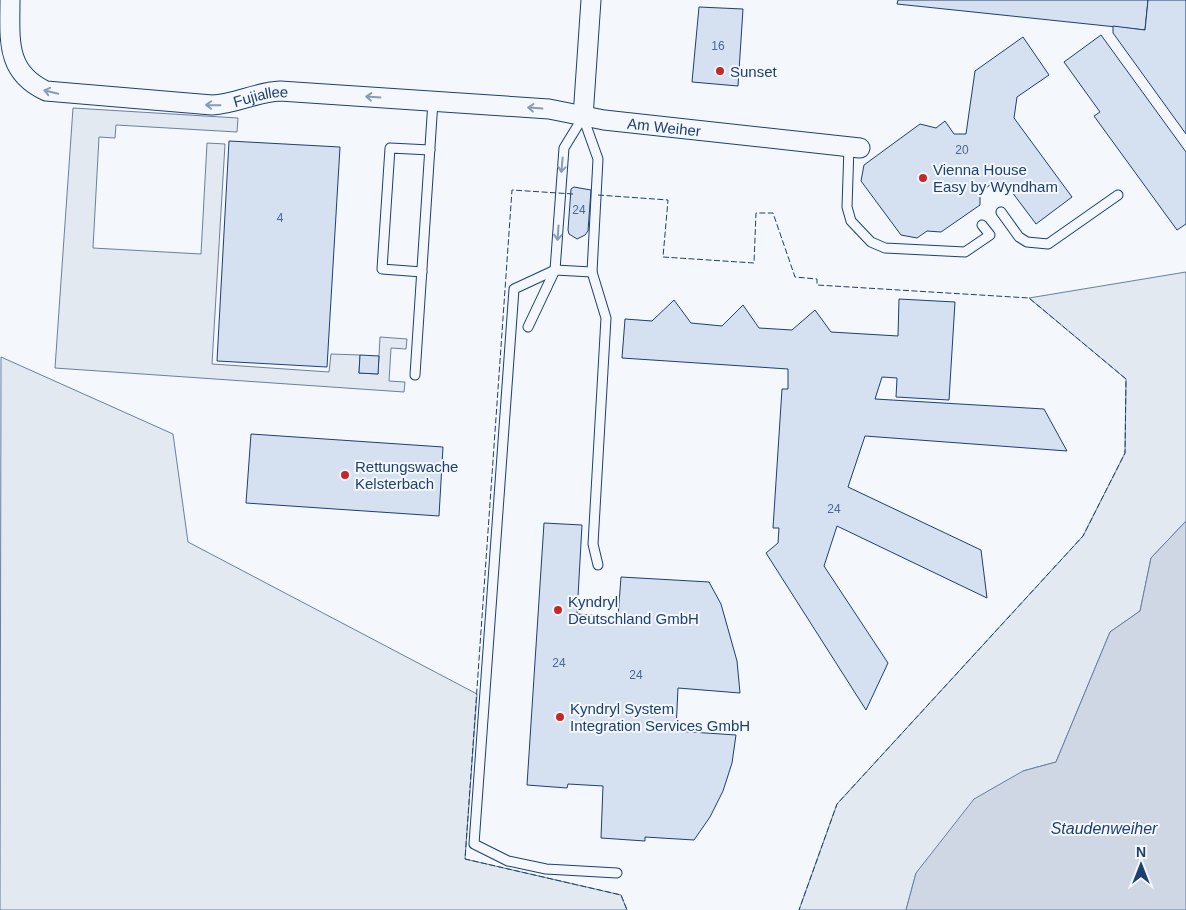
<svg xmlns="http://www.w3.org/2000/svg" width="1186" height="910" font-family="Helvetica,sans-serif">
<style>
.green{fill:#e3e9f0;stroke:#687fa3}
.water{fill:#cfd7e4;stroke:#687fa3}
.building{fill:#d5e0f0;stroke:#1d3f73}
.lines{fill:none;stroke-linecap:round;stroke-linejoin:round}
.lane-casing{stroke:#1d3f73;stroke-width:11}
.street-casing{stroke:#1d3f73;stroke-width:21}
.lane{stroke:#f4f7fb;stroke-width:9}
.street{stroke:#f4f7fb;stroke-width:19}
.fence{stroke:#1d3f73;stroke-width:1;stroke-dasharray:6 2.5;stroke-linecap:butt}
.oneway{stroke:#889bb7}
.poi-dot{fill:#c62828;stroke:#f4f7fb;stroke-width:2}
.labels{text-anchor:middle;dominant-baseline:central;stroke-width:4;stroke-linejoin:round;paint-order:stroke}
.number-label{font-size:12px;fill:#4b6792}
.poi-label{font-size:15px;fill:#1d3f73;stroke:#f4f7fb;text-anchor:start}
.street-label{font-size:15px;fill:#1d3f73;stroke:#f4f7fb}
.water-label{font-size:16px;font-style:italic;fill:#1d3f73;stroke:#f4f7fb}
</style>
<rect width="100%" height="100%" fill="#f4f7fb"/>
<g class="green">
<path d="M73,108L238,118L237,132L116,125L115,138L99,137L93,248L201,254L207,143L225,144L212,364L329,372L331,354L360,355L359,373L378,374L380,337L407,339L406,349L391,348L389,381L405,382L404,392L55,368Z"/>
<path d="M1186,272V521L1151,558L1140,611L1110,632L1056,762L1023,771L916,873L906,910H799L837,804L1083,536L1125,453L1126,379L1029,298Z"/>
<path d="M1,357L173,434L188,542L477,694L465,859L621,895L627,910H0Z"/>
</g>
<path class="water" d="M1186,521V910H906L916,873L974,799L1023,771L1056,762L1110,632L1140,611L1151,558Z"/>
<g class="building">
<path d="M898,0H1148L1145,30L897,4Z"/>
<path d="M1148,0H1186V134L1113,33V26L1145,30Z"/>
<path d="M699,7L743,9L738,86L692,82Z"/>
<path d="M1101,35L1186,152V224L1177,230L1094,116L1100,112L1064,62Z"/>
<path d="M1023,37L1049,75L1017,97L1014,118L1072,197L1036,224L1009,188L990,185L980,192V205L941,232L927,231L917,238L901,235L861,181L864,165L920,124L936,128L945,121L954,134H966L975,71Z"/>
<path d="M229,141L340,147L327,367L217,361Z"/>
<path d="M574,187L591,190L588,231L585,235L577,239L569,234L568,230L571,189Z"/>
<path d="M899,299L955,302L949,400L896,397L897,378L882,377L875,399L1044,409L1067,451L865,436L848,487L981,550L987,598L837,526L824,566L888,663L866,710L766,553L778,543L779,528H773L782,389H788V369L622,358L625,319L652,321L674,300L691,323L722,326L743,305L759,328L792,330L815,310L831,332L898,336Z"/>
<path d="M360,355L379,356L378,374L359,373Z"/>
<path d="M251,434L443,447L439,516L246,503Z"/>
<path d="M544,523L582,525L577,614L618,617L621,577L709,582L721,604L737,661L740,693L678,688L676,731L736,735L732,763L723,791L710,817L694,840L645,837V841L601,838L603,786L568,784L567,788L527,785Z"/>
</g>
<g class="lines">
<defs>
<g id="lane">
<path d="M583,117L598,159L592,272L606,318L593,544L598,565"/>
<path d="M849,147L847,207L851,221L871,242L885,248L965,252L990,235L982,225"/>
<path d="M1001,212L1019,237L1027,242L1048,244L1118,195"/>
<path d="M422,272L382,269L390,148L430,150"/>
<path d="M592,272L555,270L514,289L474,844L508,861L546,869L617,873"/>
<path d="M528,327L555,270L564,148L583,117"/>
<path d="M415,375L433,101"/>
</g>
<g id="street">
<path id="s1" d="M10,0C10,39 5,72 46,91L212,105C236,104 256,92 280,91L549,109L604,120L860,148"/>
<path d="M583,117L591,0"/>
</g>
</defs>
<use href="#lane" class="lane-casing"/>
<use href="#street" class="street-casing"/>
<use href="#lane" class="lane"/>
<use href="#street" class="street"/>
<g class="fence">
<path d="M573,194L512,190L465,859L621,895L627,910"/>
<path d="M598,195L668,200L663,257L754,263L756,213H773L795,277L817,279V285L1029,298L1126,379L1125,453L1083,536L837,804L799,910"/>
</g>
</g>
<defs><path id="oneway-shaft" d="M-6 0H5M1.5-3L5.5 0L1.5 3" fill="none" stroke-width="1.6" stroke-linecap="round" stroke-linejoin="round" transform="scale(1.25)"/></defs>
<g class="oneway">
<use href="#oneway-shaft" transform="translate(51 92) rotate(-166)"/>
<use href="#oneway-shaft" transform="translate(373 97) rotate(-176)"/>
<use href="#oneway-shaft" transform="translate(213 105) rotate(-179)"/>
<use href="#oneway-shaft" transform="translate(535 108) rotate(-176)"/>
<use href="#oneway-shaft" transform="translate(562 165) rotate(95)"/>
<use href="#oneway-shaft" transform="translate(558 233) rotate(94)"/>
</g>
<g class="poi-dot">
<circle cx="720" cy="71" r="5"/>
<circle cx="923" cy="178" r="5"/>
<circle cx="345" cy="475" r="5"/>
<circle cx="558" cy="610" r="5"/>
<circle cx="560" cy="717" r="5"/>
</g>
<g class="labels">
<g class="number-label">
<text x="718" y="46">16</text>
<text x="962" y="150">20</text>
<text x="579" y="210">24</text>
<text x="280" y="218">4</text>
<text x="834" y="509">24</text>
<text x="559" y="663">24</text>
<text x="636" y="675">24</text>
</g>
<g class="poi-label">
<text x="730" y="71">Sunset</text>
<text x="933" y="169">Vienna House<tspan x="933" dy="17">Easy by Wyndham</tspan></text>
<text x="355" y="466">Rettungswache<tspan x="355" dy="17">Kelsterbach</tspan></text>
<text x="568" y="601">Kyndryl<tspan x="568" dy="17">Deutschland GmbH</tspan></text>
<text x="570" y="708">Kyndryl System<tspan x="570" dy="17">Integration Services GmbH</tspan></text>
</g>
<g class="street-label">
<text stroke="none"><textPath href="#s1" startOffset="322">Fujiallee</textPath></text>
<text stroke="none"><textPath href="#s1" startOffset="728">Am Weiher</textPath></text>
</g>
<g class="water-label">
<text x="1104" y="828">Staudenweiher</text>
</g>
</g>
<g transform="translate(1141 865)" stroke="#f4f7fb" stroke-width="4" paint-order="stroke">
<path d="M0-4L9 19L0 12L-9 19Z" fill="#1d3f73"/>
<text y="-8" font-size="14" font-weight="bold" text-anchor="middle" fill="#1d3f73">N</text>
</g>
</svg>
